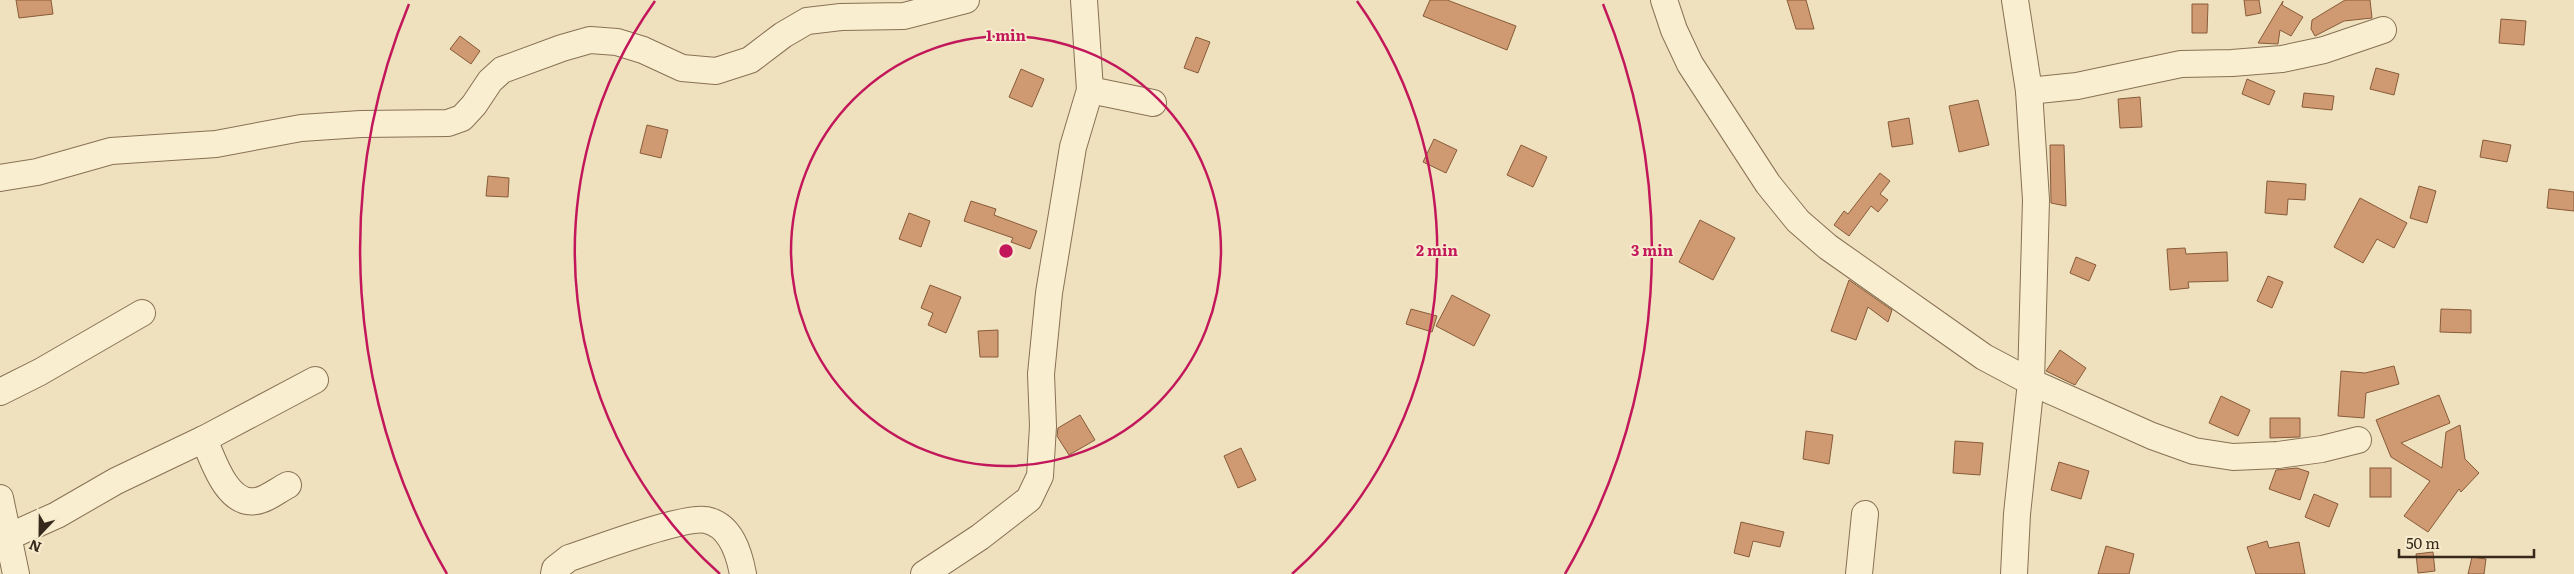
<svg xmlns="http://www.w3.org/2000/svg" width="2574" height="574" font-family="Literata,serif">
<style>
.building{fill:#cf9a71;stroke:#885b3a}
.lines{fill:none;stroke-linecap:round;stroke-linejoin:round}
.minor-casing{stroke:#887155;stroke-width:28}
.minor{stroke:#faeed0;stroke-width:26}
.ring{fill:none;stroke:#c2185b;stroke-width:2.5}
.centre{fill:#c2185b;stroke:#f7ebcd;stroke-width:2.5}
.ring-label{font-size:15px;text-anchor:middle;font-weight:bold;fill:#c2185b;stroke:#f7ebcd;stroke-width:4;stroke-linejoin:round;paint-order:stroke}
</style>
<rect width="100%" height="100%" fill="#efe1bd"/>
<g class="building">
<path d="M16,0H51L53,14L19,18Z"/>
<path d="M1430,0H1447L1516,26L1507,50L1423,16Z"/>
<path d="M1787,0H1806L1814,29H1796Z"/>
<path d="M2244,0H2259L2261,13L2246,16Z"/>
<path d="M2345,0H2370L2372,18L2344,21L2315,36L2311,29L2312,20Z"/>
<path d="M2283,1L2282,5L2303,17L2291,36L2280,30L2278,44L2258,43Z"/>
<path d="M2192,4H2208L2207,33H2192Z"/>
<path d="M2501,19L2526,21L2524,45L2499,43Z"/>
<path d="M460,36L480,51L471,64L450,49Z"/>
<path d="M1196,37L1210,42L1198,73L1184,68Z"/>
<path d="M2376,68L2399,74L2394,95L2370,89Z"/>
<path d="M1021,69L1044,79L1032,107L1009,97Z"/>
<path d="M2247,79L2275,91L2269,105L2242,94Z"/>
<path d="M2304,93L2334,96L2332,110L2302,107Z"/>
<path d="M2140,97L2142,127L2120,128L2118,99Z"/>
<path d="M1978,100L1989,145L1959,152L1949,106Z"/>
<path d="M1909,118L1913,144L1892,147L1888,122Z"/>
<path d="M647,125L668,130L661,158L640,153Z"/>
<path d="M1434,139L1457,150L1446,173L1423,162Z"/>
<path d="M2483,140L2511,145L2507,162L2480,157Z"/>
<path d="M1521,145L1547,157L1533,187L1507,175Z"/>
<path d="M2050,145H2064L2066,206L2051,203Z"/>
<path d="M1880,173L1890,181L1880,194L1888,200L1878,212L1871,206L1849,236L1834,225L1844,211L1848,214Z"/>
<path d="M488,176L509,178L508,197L486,196Z"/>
<path d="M2267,181L2306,184L2305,200L2288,199L2287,215L2265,213Z"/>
<path d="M2419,186L2436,191L2427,223L2410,218Z"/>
<path d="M2549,189L2574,192V211L2547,208Z"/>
<path d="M2360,198L2407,223L2394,248L2377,239L2363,263L2334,247Z"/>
<path d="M971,201L996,209L994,215L1037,231L1030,249L1011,242L1013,238L964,221Z"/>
<path d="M909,213L930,221L921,247L899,239Z"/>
<path d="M1700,220L1735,238L1713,280L1679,262Z"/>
<path d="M2185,248L2186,254L2227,252L2228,281L2188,282L2189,288L2170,290L2167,249Z"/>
<path d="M2076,257L2096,265L2089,281L2070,273Z"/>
<path d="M2268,276L2283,282L2272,308L2257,301Z"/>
<path d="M1849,280L1892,310L1888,322L1868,307L1856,340L1831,331Z"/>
<path d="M930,285L961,297L946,333L928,325L933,313L921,308Z"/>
<path d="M1452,295L1490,315L1474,346L1436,326Z"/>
<path d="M1411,309L1437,316L1432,332L1406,324Z"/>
<path d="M2441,309L2471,310V333L2440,332Z"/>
<path d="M998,330V357H980L978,331Z"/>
<path d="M2060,350L2086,368L2075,385L2046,371Z"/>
<path d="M2394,366L2399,384L2366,393L2364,418L2338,416L2341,371L2365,373Z"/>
<path d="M2439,395L2450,423L2401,443L2442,468L2446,432L2460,425L2465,459L2479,473L2461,492L2459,489L2428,532L2404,516L2430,481L2391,457L2376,420Z"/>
<path d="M2221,396L2250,410L2238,436L2209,423Z"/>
<path d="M1080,415L1095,440L1069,455L1057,436L1058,428Z"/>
<path d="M2270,418H2300V437L2270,438Z"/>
<path d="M1806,431L1833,435L1829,464L1803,459Z"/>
<path d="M1955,441L1983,443L1980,475L1953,473Z"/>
<path d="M1241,448L1256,480L1238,488L1224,456Z"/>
<path d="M2059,462L2089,471L2081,499L2051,490Z"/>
<path d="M2297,468L2309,472L2300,500L2269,489L2276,470Z"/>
<rect x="2370" y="468" width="21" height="29"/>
<path d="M2314,494L2338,504L2329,527L2305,517Z"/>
<path d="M1741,522L1784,532L1780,547L1753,541L1749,557L1734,553Z"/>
<path d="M2267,541L2269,548L2299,542L2305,574H2256L2247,547Z"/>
<path d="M2106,546L2134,554L2129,574H2098Z"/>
<path d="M2433,552L2435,571L2418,573L2416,554Z"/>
<path d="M2472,557L2486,559L2484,574H2468Z"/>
</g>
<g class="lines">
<defs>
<g id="minor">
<path d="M1664,0L1674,30L1690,64L1768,184L1798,221L1828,247L1984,357L2031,382L2152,436L2194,451L2233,457L2278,455L2322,449L2358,440"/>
<path d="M1090,90L1153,103"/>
<path d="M2029,91L2077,86L2181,64L2232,63L2282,59L2324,50L2383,30"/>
<path d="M0,178L37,172L111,151L216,144L301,128L361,124L448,123L462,118L474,105L490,81L502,70L562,48L590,40L617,42L643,50L682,68L716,71L750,60L783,35L807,21L841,17L904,16L966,0"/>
<path d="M0,392L40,372L142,313"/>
<path d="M204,439C213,460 227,506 256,501C266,500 278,490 288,485"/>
<path d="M0,498L16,574"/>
<path d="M8,537L57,515L116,481L204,439L315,380"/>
<path d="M554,574L555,569L569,558C597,549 682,516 706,520C731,525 739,553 743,574"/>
<path d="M924,574L980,537L1029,499L1040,476L1043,426L1041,374L1049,293L1073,147L1090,90L1084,0"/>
<path d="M1859,574L1865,514"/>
<path d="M2014,574L2017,514L2031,382L2036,200L2029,91L2015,0"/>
</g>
</defs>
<use href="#minor" class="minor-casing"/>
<use href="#minor" class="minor"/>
</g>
<g class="ring">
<circle cx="1006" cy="251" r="215"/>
<path d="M720 574A431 431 0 0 1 655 1M1357 1A431 431 0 0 1 1292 574"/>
<path d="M447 574A646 646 0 0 1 409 4M1603 4A646 646 0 0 1 1565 574"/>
</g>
<circle cx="1006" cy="251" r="8" class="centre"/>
<g class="ring-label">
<text x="1006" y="41">1 min</text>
<text x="1437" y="256">2 min</text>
<text x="1652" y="256">3 min</text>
</g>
<g transform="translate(40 534) rotate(202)" stroke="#f7ebcd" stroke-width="4" paint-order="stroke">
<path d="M0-4L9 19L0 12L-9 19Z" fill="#36291b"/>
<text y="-8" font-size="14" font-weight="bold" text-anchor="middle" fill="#36291b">N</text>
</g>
<path d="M2399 549v8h135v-8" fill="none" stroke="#36291b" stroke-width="2.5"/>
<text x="2406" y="549" font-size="15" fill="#36291b" stroke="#f7ebcd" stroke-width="4" paint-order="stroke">50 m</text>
</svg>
